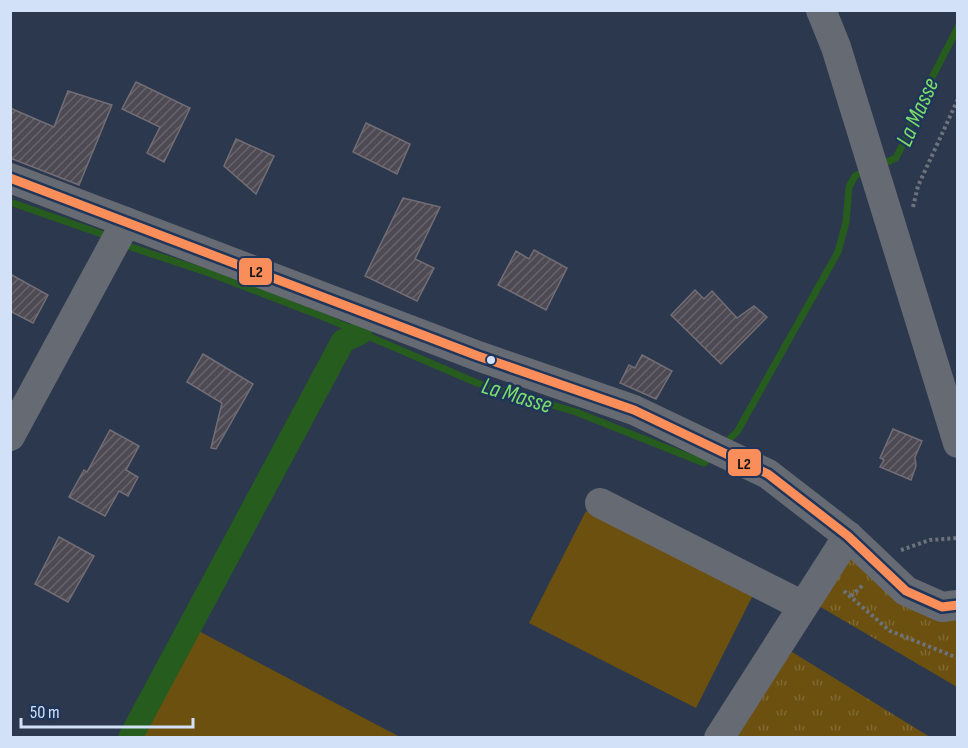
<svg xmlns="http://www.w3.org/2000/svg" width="968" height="748" font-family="'Sofia Sans Condensed',sans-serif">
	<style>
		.grass { fill: url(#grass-tufts) }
		.garden { fill: #6b5010 }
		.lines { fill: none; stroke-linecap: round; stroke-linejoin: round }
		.stream { stroke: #265c1d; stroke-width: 7 }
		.canal { stroke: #265c1d; stroke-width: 24 }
		.building { fill: url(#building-hatch); stroke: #736d76; stroke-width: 1.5 }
		.path { stroke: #6d737d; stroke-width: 4; stroke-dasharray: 3 3; stroke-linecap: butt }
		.minor { stroke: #656a73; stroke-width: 30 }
		.bus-1-casing { stroke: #1f355a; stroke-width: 14 }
		.bus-1 { stroke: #fa8e5a; stroke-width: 9 }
		.bus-dot { fill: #d2e1f8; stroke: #1f355a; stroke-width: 2 }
		.labels { text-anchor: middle; stroke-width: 5; stroke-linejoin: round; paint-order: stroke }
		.water-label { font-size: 24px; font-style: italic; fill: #7bdd68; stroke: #1f355a }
		.line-badge { stroke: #1f355a; stroke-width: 2 }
		.pale-badge-label { font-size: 16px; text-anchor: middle; font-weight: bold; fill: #111 }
	</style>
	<defs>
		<pattern id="grass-tufts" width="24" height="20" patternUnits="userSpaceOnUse" patternTransform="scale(1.5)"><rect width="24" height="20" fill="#6b5010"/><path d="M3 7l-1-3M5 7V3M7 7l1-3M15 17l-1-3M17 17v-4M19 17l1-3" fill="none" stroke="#7f6934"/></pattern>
		<pattern id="building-hatch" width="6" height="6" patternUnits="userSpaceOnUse" patternTransform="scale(1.5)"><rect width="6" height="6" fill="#4e4a53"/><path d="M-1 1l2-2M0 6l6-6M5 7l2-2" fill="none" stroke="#67646c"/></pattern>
	</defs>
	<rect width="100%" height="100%" fill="#2c384d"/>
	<g class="grass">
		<polygon points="848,536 957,616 957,687 807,599"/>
		<polygon points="779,644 930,737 719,738"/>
	</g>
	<g class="garden">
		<polygon points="586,511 753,595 696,708 529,623"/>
		<polygon points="191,627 400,737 133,737"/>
	</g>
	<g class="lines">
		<g class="stream">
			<polyline points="887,162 896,158 904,142 916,109 958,27"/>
			<polyline points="10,202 110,237"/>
			<polyline points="122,244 209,273 326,318 477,383 576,412 704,463 712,456"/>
			<polyline points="724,444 737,432 838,252 846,222 849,187 855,176 866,170"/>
		</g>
		<polyline class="canal" points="130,738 343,341 360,333"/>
	</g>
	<g class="building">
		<polygon points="136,82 190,108 164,162 147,153 160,127 122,109"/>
		<polygon points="68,91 112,105 79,185 10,158 10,108 54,127"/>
		<polygon points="366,123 410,144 397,174 353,152"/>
		<polygon points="236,139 274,156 256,194 224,166"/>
		<polygon points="403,198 440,207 415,259 434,268 417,301 365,276"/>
		<polygon points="534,250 567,268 546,310 498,285 516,251 529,259"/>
		<polygon points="10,274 48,295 33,323 10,311"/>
		<polygon points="695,290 704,299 712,291 737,318 754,306 767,317 721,364 671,315"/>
		<polygon points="203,354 253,384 216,449 211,448 222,403 187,382"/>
		<polygon points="642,355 672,371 656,399 620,383 629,365 635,368"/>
		<polygon points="893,429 922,441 915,457 916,466 911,480 880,467 884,460 880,458"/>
		<polygon points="110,430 139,446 126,470 138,477 128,496 119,491 105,516 69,497 84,470 87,472"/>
		<polygon points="59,537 94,556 68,602 35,584"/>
	</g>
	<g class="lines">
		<g class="path">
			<polyline points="913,207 918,186 958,99"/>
			<polyline points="901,550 930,540 958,538"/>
			<polyline points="844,591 890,631 958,658"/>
			<polyline points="851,596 864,584"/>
		</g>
		<g class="minor">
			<polyline points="821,10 836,47 958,443"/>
			<polyline points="10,178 478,356 634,410 768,474 848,536 906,591 942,607 958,605"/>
			<polyline points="10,436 126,222"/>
			<polyline points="600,503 803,606"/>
			<polyline points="719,738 848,536"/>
		</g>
		<defs>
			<polyline id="bus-1" points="10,178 478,356 634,410 768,474 848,536 906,591 942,607 958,605"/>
		</defs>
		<use href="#bus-1" class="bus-1-casing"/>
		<use href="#bus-1" class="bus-1"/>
	</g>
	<circle class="bus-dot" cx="491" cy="360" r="5"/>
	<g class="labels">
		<g class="water-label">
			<text transform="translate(917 112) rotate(-66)" y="8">La Masse</text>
			<text transform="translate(517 395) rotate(17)" y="8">La Masse</text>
		</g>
	</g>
	<g class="line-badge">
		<rect x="238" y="257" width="35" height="29" rx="6" fill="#fa8e5a"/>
		<rect x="727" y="448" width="35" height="29" rx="6" fill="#fa8e5a"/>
	</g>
	<g class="pale-badge-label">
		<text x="256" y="277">L2</text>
		<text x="744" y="469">L2</text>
	</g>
	<rect width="968" height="748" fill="none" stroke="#d2e1f8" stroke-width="24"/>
	<path d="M21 718v9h172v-9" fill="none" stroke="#d2e1f8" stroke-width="3"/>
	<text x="30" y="718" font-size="18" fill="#d2e1f8" stroke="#1f355a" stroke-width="4.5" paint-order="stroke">50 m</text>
</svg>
